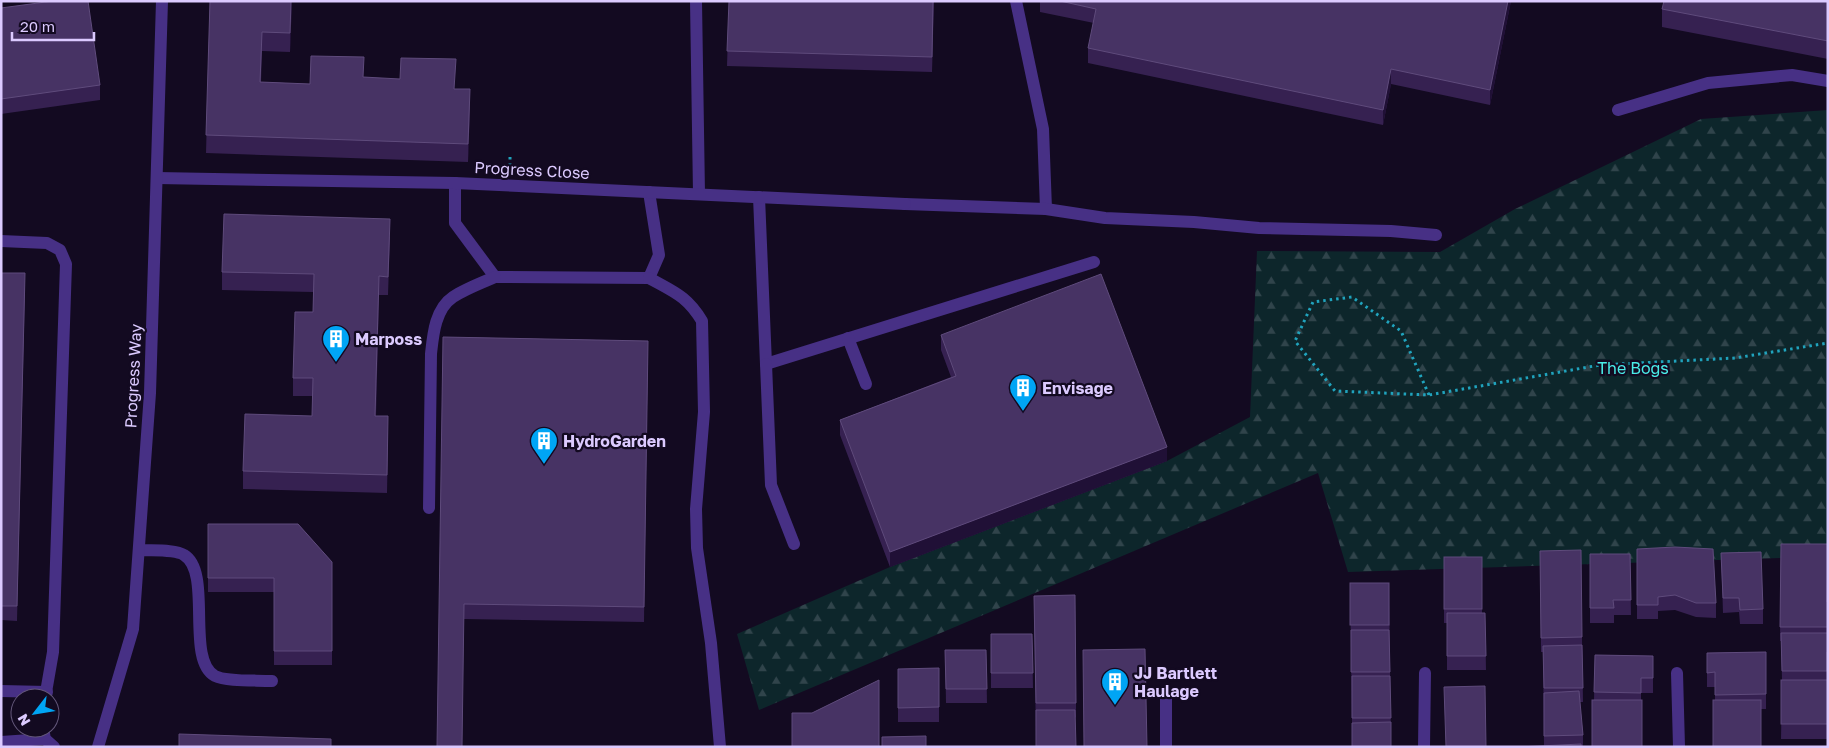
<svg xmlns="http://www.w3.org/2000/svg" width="1829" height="748" font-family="'Golos Text',sans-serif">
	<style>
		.forest { fill: url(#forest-firs) }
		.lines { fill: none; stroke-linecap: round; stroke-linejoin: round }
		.path { stroke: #20a3bd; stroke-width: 3; stroke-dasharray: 2.5 4; stroke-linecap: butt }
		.lane { stroke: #473085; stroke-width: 12 }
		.street { stroke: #473085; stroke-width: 12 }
		.wall { fill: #362151 }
		.shaded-wall { fill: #201036 }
		.building { fill: #473364; stroke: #5f4b7c }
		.labels { text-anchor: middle; stroke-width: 4.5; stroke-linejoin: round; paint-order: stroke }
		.street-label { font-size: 16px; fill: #dccaff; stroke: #130a21 }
		.poi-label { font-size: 16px; font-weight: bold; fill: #dccaff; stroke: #130a21; text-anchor: start }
		.park-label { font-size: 16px; fill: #4aece8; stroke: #130a21 }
	</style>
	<defs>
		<pattern id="forest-firs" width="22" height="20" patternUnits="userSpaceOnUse" patternTransform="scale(1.25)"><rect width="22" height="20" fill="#0d262b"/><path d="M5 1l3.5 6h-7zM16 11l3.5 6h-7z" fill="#30444b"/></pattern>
	</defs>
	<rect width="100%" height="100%" fill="#130a21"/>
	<polygon class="forest" points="1828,110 1828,559 1781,558 1348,572 1318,473 759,710 737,634 890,567 1167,461 1250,417 1257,251 1440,252 1515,209 1701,119"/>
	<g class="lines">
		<g class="path">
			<polyline points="510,166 510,155"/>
			<polyline points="1429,395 1401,331 1352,297 1313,302 1295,341 1335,391 1429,395 1600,365 1735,358 1828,343"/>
		</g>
		<g class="lane">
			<polyline points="696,1 699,194"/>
			<polyline points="1016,1 1043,129 1046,209"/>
			<polyline points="1618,110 1708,83 1792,75 1828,81"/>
			<polyline points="455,183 455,223 495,277 649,278 659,255 649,192"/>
			<polyline points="759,197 766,364 1094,262"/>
			<polyline points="905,204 1046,209 1105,218 1194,222 1259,228 1391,231 1436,235"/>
			<polyline points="1,241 47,243 60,250 66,264 53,652 45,698"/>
			<path d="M649 278C674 292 687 296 702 321L704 412 696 509 697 548 711 643 720 747"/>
			<polyline points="848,338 866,384"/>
			<polyline points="766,364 771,485 794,544"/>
			<path d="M429 508 431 354C433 335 435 309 453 297 465 289 481 283 495 277"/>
			<path d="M139 550C151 551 175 549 184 555 213 572 185 660 215 676 227 682 256 680 272 681"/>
			<polyline points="1677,673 1679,747"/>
			<polyline points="1,691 47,692"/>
			<polyline points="43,728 45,739 54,747"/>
			<polyline points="1,742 45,739"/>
			<polyline points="1166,747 1166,692"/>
			<polyline points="1424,747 1425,673"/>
		</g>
		<g class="street">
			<polyline points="157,178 455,183 905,204"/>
			<polyline points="98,747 133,629 150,393 162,1"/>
		</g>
	</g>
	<g class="wall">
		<polygon points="210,1 292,1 290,52 262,51 261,82 310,84 364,77 455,89 470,108 468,162 206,153"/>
		<polygon points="729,1 934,1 932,72 727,66"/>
		<polygon points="1040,1 1511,1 1490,105 1391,84 1383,125 1088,63 1088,48 1094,23 1040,12"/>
		<polygon points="1828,1 1828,59 1662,27 1662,9"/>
		<polygon points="1,8 100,85 100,100 1,114"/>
		<polygon points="390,237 388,295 379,295 376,416 388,434 387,493 243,489 243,471 312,416 313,396 293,396 293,378 313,312 313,292 222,290 222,272"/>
		<polygon points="1,273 25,288 17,621 1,620"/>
		<polygon points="941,335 1167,461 890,567 840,435 840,420 951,377 941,350"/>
		<polygon points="443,337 648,341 644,622 464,619"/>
		<polygon points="208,524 332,562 332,665 274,665 274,592 208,592"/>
		<polygon points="1781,544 1828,544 1828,580 1827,580 1827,602 1828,602 1828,667 1827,667 1827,680 1828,680 1828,739 1781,739 1782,680 1781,641 1780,641"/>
		<polygon points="1637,549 1716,603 1716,618 1696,617 1675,610 1658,611 1658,619 1637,619"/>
		<polygon points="1540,551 1582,637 1583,702 1580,702 1583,735 1583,747 1518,747 1544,746 1543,652 1541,652"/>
		<polygon points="1721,553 1763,609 1763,624 1740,624 1739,612 1723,613"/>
		<polygon points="1590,554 1630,554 1631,615 1614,615 1614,623 1590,623"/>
		<polygon points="1444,557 1482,557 1482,613 1485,613 1486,670 1447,670 1447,623 1444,623"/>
		<polygon points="1350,583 1389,583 1391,747 1352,723"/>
		<polygon points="1034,596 1076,703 1076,717 1036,747"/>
		<polygon points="991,634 1032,634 1033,688 991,688"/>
		<polygon points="945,650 986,650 987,703 946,703"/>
		<polygon points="1766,652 1766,709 1761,709 1715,700 1715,687 1707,687 1707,653"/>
		<polygon points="1595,655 1653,656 1653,693 1641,693 1641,700 1594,700"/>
		<polygon points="939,668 939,722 898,722 898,669"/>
	</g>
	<g class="shaded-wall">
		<polygon points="291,1 292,1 290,52 290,33"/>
		<polygon points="1508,1 1511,1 1490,105 1490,90"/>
		<polygon points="1391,69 1391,84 1383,125 1383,110"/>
		<polygon points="470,89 470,108 468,162 468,144"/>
		<polygon points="379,276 379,295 375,434 375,416"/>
		<polygon points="388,416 388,434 387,493 387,475"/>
		<polygon points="1167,447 1167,461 890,567 890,552"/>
	</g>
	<g class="building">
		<polygon points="53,1 88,1 100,85 1,99 1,8"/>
		<polygon points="210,1 291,1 290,33 262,32 260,82 310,84 311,56 364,57 363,77 400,79 401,58 456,59 454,89 470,89 468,144 206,135"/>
		<polygon points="729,1 933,1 932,57 727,51"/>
		<polygon points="1060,1 1508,1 1490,90 1391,69 1383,110 1088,48 1096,9"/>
		<polygon points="1664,1 1828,1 1828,41 1662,9"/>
		<polygon points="224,214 390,219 388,277 379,276 375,416 388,416 387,475 243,471 245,414 312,416 313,378 293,378 295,312 313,312 314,274 222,272"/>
		<polygon points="1,273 25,273 17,606 1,606"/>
		<polygon points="1101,274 1167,447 890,552 840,420 956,376 941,335"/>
		<polygon points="443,337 648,341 644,607 464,604 462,747 437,747"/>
		<polygon points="208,524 298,524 332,562 332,651 274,651 274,578 208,578"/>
		<polygon points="1781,544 1828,544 1827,602 1828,602 1828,627 1780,627"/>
		<polygon points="1675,547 1713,549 1716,603 1696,603 1675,595 1658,597 1658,605 1637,605 1637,549"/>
		<polygon points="1581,550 1582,637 1541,638 1540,551"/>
		<polygon points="1761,552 1763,609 1740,610 1739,598 1723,598 1721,553"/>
		<polygon points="1590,554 1630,554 1631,600 1613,600 1614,608 1590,608"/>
		<rect x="1444" y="557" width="38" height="52"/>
		<rect x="1350" y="583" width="39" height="42"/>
		<polygon points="1075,595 1076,703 1036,703 1034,596"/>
		<polygon points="1447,613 1485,613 1486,656 1447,656"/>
		<polygon points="1351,630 1389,630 1390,672 1351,672"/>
		<polygon points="1781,633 1828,633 1828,652 1827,652 1827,671 1782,671"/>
		<polygon points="991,634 1032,634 1033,673 991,673"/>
		<polygon points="1582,645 1583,688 1544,688 1543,646"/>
		<polygon points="1145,649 1147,747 1084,747 1083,650"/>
		<polygon points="945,650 986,650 987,689 946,689"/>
		<polygon points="1766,652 1766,694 1715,695 1715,672 1707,673 1707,653"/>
		<polygon points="1595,655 1653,656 1653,678 1641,678 1641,693 1594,692"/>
		<polygon points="939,668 939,707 898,708 898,669"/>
		<polygon points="1352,676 1390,676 1391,718 1352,718"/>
		<polygon points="879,680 879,747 792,747 792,713 812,713"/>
		<rect x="1781" y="680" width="47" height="44"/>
		<polygon points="1485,686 1486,747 1446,747 1444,687"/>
		<polygon points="1579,691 1583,735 1544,736 1544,693"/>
		<rect x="1592" y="700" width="50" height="47"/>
		<rect x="1713" y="700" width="48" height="47"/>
		<polygon points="1036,710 1075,710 1076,747 1036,747"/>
		<polygon points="1391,722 1391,747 1352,747 1352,723"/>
		<polygon points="179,734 331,739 331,747 179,747"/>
		<polygon points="926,736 926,747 882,747 882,737"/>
		<polygon points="1581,744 1581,747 1518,747"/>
	</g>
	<defs>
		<symbol id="building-pin" viewBox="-11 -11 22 30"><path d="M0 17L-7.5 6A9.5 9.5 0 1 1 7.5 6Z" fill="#00a5f5" stroke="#130a21"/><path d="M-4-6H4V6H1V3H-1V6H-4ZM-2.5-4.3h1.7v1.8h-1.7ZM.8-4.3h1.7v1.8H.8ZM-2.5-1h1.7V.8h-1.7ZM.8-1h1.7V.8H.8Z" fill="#fff"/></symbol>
	</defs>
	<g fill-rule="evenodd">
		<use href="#building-pin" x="320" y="323" width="32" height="43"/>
		<use href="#building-pin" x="1007" y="372" width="32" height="43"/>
		<use href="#building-pin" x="528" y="425" width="32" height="43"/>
		<use href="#building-pin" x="1099" y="666" width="32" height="43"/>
	</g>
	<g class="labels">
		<g class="street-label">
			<text transform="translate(532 170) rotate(3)" y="6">Progress Close</text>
			<text transform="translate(133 376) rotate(-87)" y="6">Progress Way</text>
		</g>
		<g class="poi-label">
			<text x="355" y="345">Marposs</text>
			<text x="1042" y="394">Envisage</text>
			<text x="563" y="447">HydroGarden</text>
			<text x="1134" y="679">JJ Bartlett<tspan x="1134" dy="18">Haulage</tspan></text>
		</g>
		<g class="park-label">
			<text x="1633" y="374">The Bogs</text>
		</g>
	</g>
	<rect width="1829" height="748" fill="none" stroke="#dccaff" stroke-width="5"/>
	<g transform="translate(35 713) rotate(239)"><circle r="24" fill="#130a21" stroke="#63577a"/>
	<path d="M0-4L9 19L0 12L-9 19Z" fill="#00a5f5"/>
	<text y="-8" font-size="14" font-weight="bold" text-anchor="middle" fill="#dccaff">N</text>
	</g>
	<path d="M12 32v8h82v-8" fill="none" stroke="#dccaff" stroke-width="2.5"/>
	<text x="20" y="32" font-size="15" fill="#dccaff" stroke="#130a21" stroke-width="4" paint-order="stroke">20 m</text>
</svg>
